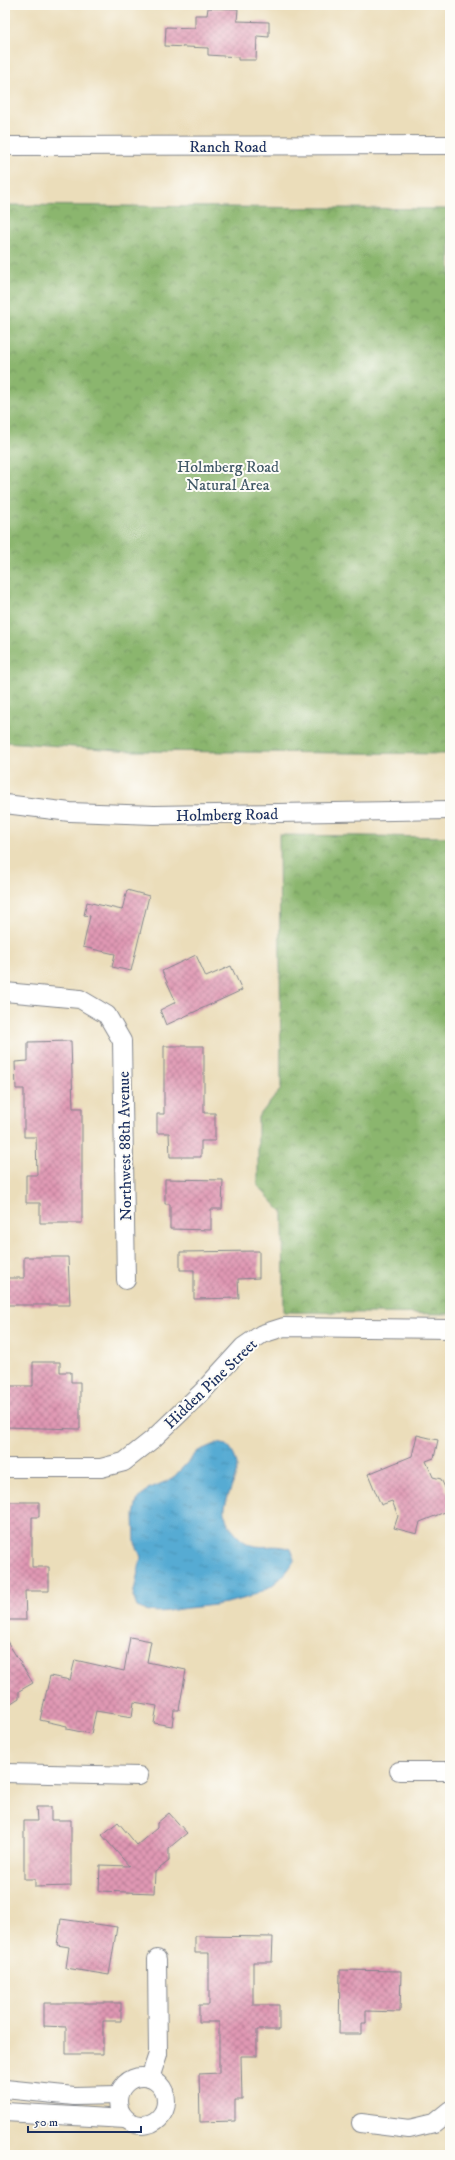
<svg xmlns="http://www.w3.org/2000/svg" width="455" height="2160" font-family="'IM FELL DW Pica',serif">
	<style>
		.forest { fill: url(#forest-crowns); stroke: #537266 }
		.water { fill: url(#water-ripples); stroke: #396d98 }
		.building { fill: url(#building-cross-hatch) }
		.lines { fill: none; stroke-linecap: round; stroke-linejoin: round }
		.minor-casing { stroke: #83868c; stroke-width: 20 }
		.minor { stroke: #fff; stroke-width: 18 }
		.labels { text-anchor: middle; stroke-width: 4; stroke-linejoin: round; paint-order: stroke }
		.street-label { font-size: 16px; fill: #1b2f5e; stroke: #fdfcf7 }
		.park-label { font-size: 16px; fill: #405866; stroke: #fdfcf7 }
	</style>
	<defs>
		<pattern id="forest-crowns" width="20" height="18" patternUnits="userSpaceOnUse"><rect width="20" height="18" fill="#8bb66e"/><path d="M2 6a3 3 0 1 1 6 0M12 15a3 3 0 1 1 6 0" fill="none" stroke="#71945e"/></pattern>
		<pattern id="water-ripples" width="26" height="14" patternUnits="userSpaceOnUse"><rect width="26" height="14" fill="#57abd3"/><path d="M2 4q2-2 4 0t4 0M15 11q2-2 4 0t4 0" fill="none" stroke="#478cae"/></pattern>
		<pattern id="building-cross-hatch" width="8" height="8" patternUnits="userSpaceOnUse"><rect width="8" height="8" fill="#e098b3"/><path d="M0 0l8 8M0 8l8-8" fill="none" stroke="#b57c95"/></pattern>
	</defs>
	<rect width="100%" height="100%" fill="#fdfcf7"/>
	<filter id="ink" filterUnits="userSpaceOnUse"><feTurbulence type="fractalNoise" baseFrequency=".025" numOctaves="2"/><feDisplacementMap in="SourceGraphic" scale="8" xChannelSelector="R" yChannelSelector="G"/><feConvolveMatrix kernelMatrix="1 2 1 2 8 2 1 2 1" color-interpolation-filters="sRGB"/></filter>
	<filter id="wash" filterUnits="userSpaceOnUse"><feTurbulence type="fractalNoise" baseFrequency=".012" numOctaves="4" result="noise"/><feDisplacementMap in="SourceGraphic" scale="16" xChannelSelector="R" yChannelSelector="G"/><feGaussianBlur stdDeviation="0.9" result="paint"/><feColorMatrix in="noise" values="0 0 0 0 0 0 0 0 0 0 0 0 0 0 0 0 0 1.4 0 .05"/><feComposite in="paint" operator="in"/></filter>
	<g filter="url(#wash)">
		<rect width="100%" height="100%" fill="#ebddba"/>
		<g class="forest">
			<polygon points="5,205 450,209 450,754 131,751 5,742"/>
			<polygon points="279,835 450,837 450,1314 284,1312 283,1213 258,1186 258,1117 281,1089"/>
		</g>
		<path class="water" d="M217 1443 227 1445C232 1451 237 1459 237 1467 235 1492 212 1508 235 1533 239 1538 245 1543 252 1545 263 1549 275 1543 291 1549L295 1559C274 1599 228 1604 188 1608 169 1610 156 1616 137 1607L133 1596 141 1557 135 1543 134 1515 137 1501 148 1489 172 1479 198 1451Z"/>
		<g id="blocks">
			<g class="building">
				<polygon points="208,8 238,9 237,21 269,22 269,37 257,36 256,60 238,60 238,57 208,55 208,48 165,46 166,27 195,28 195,15 207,15"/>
				<polygon points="127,890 149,896 131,971 112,967 115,954 83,947 90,916 84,915 87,902 122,910"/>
				<polygon points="196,955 206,977 231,966 242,990 166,1025 160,1010 176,1002 162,971"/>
				<polygon points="71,1041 73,1108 82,1108 82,1223 40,1223 40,1203 26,1203 26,1175 37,1175 36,1137 24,1137 24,1089 16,1089 15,1062 28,1061 28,1042"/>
				<polygon points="164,1046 204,1046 204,1113 215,1113 215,1141 201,1141 201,1157 170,1157 169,1133 157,1133 157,1114 164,1114"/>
				<polygon points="165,1179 223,1180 222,1209 211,1209 211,1230 170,1229 170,1204 165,1204"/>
				<polygon points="259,1251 259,1278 238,1279 239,1298 194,1299 194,1270 180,1270 180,1252"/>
				<polygon points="24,1257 68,1257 70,1305 5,1305 5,1278 24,1278"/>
				<polygon points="33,1362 60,1362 60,1372 71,1372 71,1382 80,1382 80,1429 5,1427 5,1386 33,1386"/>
				<polygon points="417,1435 438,1440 434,1458 426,1461 433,1477 441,1479 447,1492 450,1493 450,1510 420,1522 417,1534 394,1528 398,1516 392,1501 381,1505 368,1474 412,1456"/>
				<polygon points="5,1502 39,1502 39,1517 32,1517 32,1567 49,1567 49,1591 25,1591 26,1620 5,1620"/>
				<polygon points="130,1637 151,1641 147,1662 186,1670 179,1710 174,1710 172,1726 154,1723 157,1706 134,1702 132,1717 96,1711 91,1734 67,1729 67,1726 40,1720 50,1676 70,1680 75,1660 124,1671"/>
				<polygon points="5,1638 33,1683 19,1691 19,1698 5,1707"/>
				<polygon points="36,1807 51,1807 51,1820 71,1820 71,1886 35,1887 35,1879 24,1879 24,1821 37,1821"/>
				<polygon points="169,1813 187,1833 169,1848 169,1861 155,1872 154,1893 99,1891 100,1865 129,1866 102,1835 118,1822 137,1845 157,1828 157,1823"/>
				<polygon points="61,1919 117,1927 109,1975 66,1968 69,1947 57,1945"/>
				<polygon points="195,1936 273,1937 272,1962 253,1962 253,2005 279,2005 279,2030 257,2030 257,2056 241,2056 242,2100 235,2100 235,2121 200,2122 199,2074 219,2073 219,2022 199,2022 199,2005 209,2005 209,1953 195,1953"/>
				<polygon points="340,1970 401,1971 400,2012 366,2011 366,2023 362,2023 362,2034 339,2034"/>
				<polygon points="44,2003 121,2003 121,2021 103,2021 103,2054 66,2054 66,2027 44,2026"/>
			</g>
		</g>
	</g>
	<g filter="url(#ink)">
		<use href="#blocks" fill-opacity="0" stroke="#83868c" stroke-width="1"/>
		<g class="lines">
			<defs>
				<g id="minor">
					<polyline points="5,146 450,145"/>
					<polyline points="5,804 70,812 154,815 450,810"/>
					<polyline points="5,992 80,999 107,1015 122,1041 126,1280"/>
					<polyline points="5,1468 101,1468 124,1462 153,1439 202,1392 243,1347 262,1334 284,1327 450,1329"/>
					<polyline points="399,1771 450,1771"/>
					<polyline points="5,1773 139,1776"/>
					<circle cx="142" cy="2101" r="24"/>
					<polyline points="150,2078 158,2054 157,1959"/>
					<polyline points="5,2089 74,2096 118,2095"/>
					<polyline points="5,2112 125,2119"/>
					<polyline points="361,2123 409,2129 434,2123 450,2110"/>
				</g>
			</defs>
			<use href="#minor" class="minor-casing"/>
			<use href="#minor" class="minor"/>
		</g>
	</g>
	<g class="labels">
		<g class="street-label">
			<text x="228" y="152">Ranch Road</text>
			<text transform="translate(227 814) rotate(-1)" y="6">Holmberg Road</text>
			<text transform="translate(124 1146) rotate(-91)" y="6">Northwest 88th Avenue</text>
			<text transform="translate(210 1383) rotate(-44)" y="6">Hidden Pine Street</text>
		</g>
		<g class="park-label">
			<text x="228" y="472">Holmberg Road<tspan x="228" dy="18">Natural Area</tspan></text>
		</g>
	</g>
	<rect width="455" height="2160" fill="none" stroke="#fdfcf7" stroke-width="20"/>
	<path d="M28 2126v6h113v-6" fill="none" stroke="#1b2f5e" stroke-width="2"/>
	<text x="34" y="2126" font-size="12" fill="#1b2f5e" stroke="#fdfcf7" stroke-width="3" paint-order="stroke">50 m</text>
</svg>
